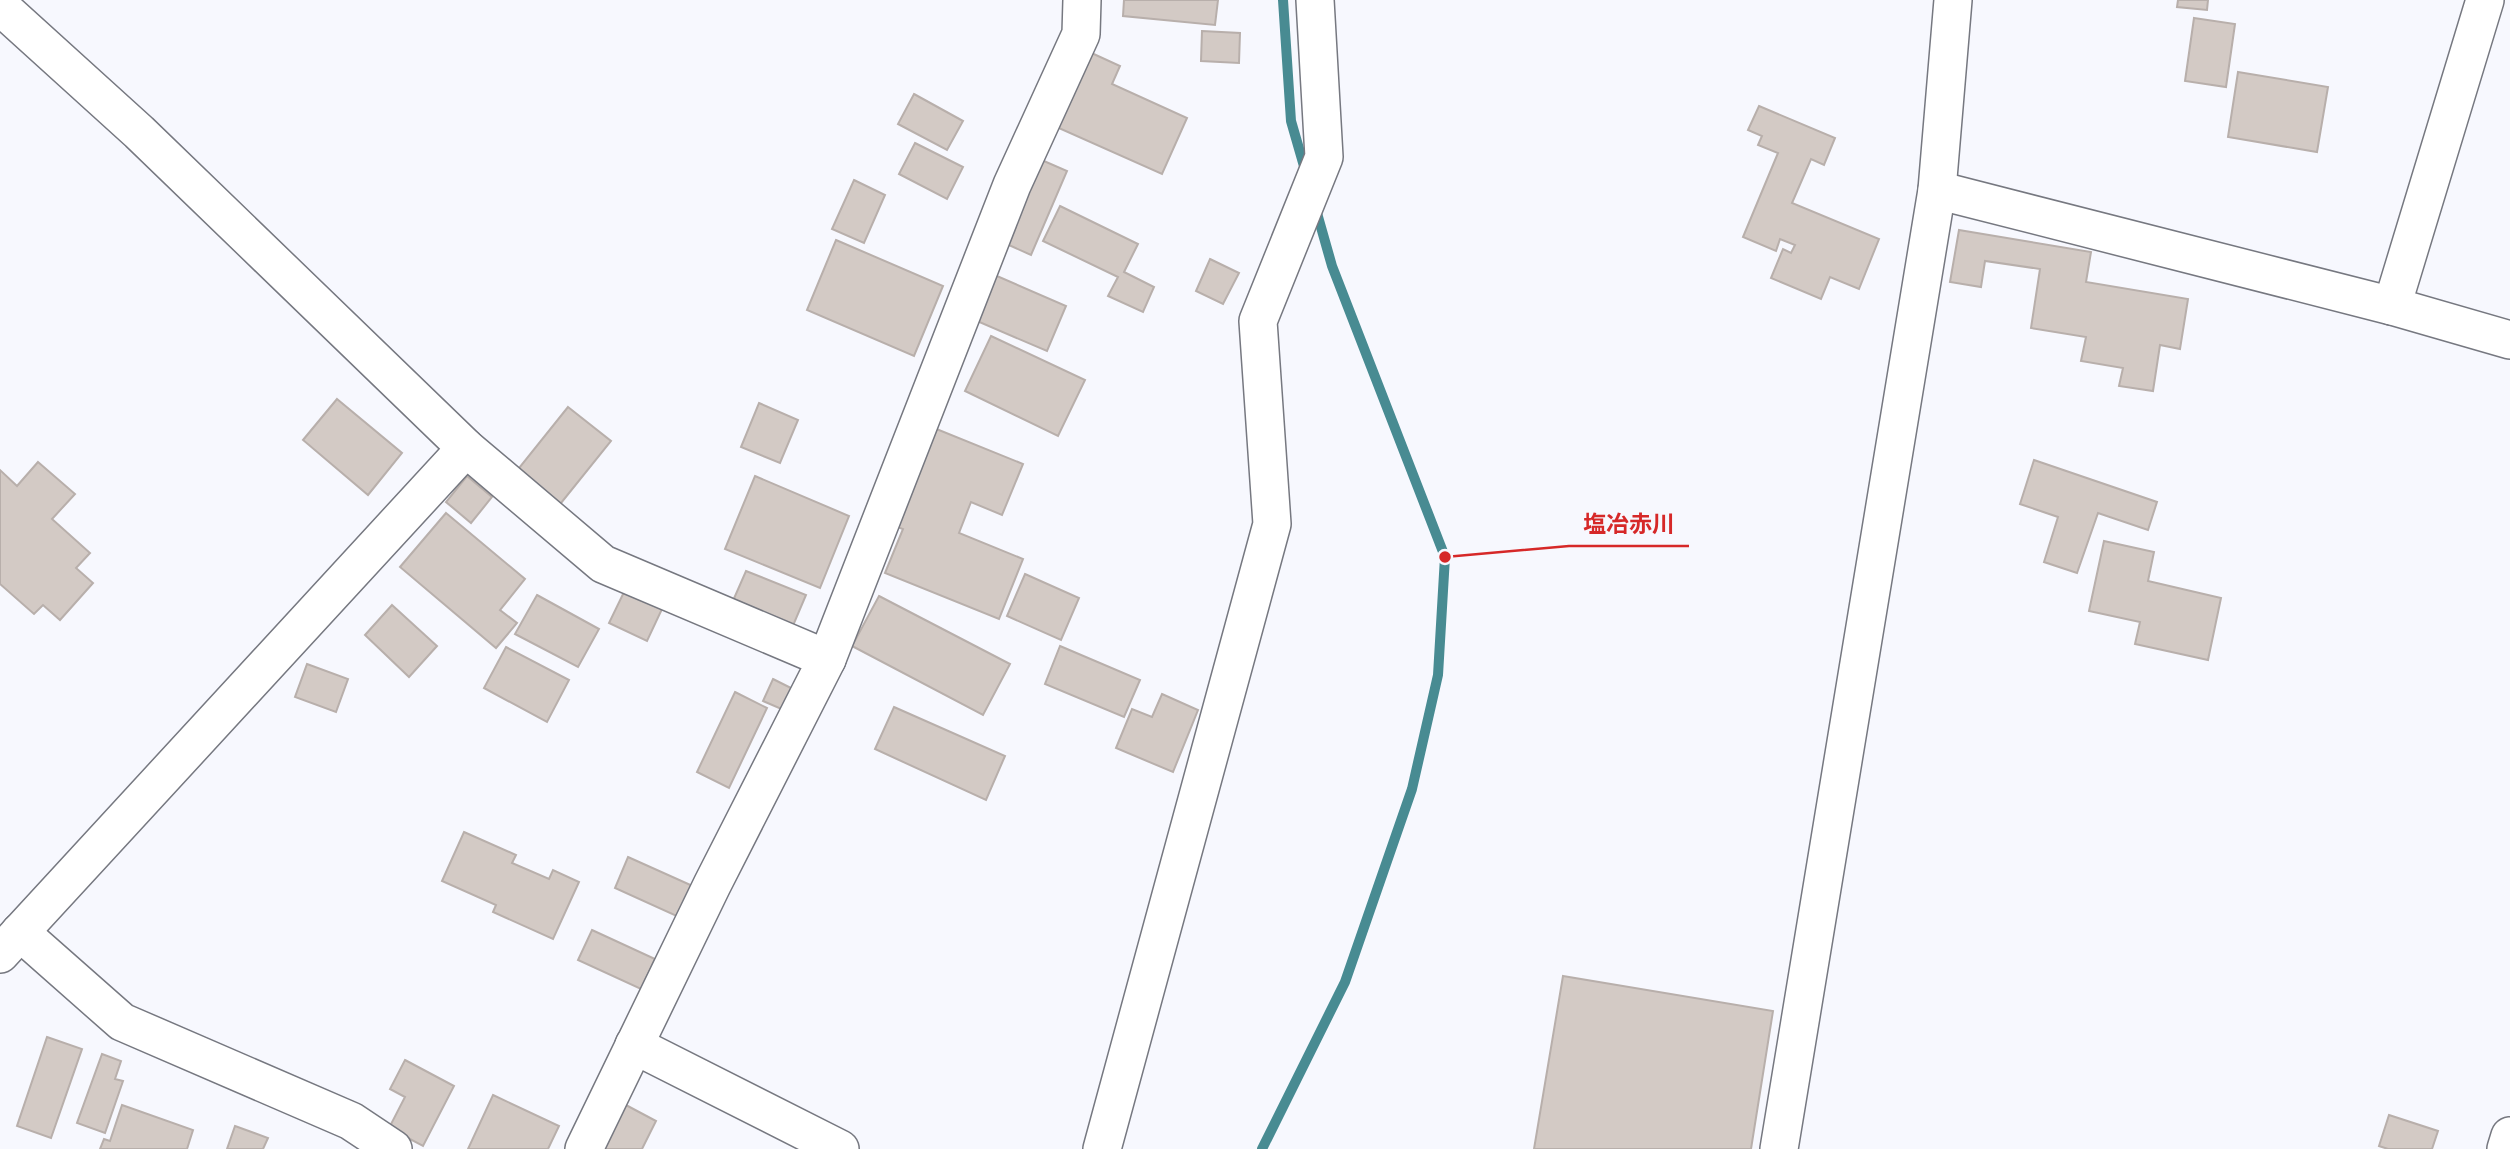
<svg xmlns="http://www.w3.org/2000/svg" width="2510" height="1149" font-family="Commissioner,'Noto Sans JP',sans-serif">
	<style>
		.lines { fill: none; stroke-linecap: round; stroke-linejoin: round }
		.stream { stroke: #488b92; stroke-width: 10 }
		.building { fill: #d3cac5; stroke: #b8afab; stroke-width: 2 }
		.street-casing { stroke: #767880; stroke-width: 40 }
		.street { stroke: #fff; stroke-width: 37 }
		.leader { fill: none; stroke: #d62828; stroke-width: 2.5 }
		.callout-dot { fill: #d62828; stroke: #f7f8fe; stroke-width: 2.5 }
		.callout-label { font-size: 23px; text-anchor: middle; font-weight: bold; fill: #d62828; stroke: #f7f8fe; stroke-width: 5; stroke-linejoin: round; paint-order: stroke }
	</style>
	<rect width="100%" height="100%" fill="#f7f8fe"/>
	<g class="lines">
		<g class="stream">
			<polyline points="1283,0 1291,121 1306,173"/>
			<polyline points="1262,1149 1345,982 1412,789 1438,675 1445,557 1332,266 1315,206"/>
		</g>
	</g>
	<g class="building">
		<polygon points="1124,0 1218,0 1215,25 1123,16"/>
		<polygon points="2178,0 2208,0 2207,10 2177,7"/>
		<polygon points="2194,18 2235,24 2226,87 2185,81"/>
		<polygon points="1202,31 1240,33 1239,63 1201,61"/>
		<polygon points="1085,50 1120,66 1112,84 1187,118 1162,174 1052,125"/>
		<polygon points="2238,72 2328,87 2317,152 2228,137"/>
		<polygon points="914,94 963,121 947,150 898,124"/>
		<polygon points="1759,106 1835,138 1824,165 1811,159 1792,203 1879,239 1859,289 1830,277 1821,299 1771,278 1783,249 1791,253 1795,245 1780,239 1776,251 1743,237 1778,153 1758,145 1762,136 1748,130"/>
		<polygon points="915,143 963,167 947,199 899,174"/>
		<polygon points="1037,158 1067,171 1031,255 1002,242"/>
		<polygon points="854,180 885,195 864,243 832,229"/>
		<polygon points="1060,206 1138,244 1124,272 1154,287 1143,312 1108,296 1118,277 1043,241"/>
		<polygon points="1959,230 2091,252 2086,282 2188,299 2180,349 2160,345 2153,391 2119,386 2123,368 2081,361 2086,337 2031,328 2040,269 1985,261 1981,287 1950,282"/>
		<polygon points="836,240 943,286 914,356 807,310"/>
		<polygon points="1210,259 1239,273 1223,304 1196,291"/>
		<polygon points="990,273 1066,306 1047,351 970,318"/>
		<polygon points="991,336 1085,380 1058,436 965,391"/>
		<polygon points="337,399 402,453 368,495 303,440"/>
		<polygon points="759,403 798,420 780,463 741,447"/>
		<polygon points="568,407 611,441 557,508 515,473"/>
		<polygon points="929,426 1023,464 1002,515 971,502 959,533 1023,559 999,619 885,573 903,529 889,524"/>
		<polygon points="2034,460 2157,502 2148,530 2098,513 2077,573 2044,562 2058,517 2020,504"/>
		<polygon points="38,462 75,494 52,519 90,553 76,568 93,583 60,620 43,605 34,614 0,584 0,470 17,486"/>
		<polygon points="467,476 492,497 471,523 446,502"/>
		<polygon points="755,476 849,516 820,588 725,549"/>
		<polygon points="446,513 525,579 500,610 517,623 496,648 400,567"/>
		<polygon points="2104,541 2154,552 2148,581 2221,598 2208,660 2135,644 2140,622 2089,611"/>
		<polygon points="746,571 806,595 792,628 732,603"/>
		<polygon points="1025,574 1079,598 1061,640 1007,616"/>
		<polygon points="624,592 662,609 647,641 609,623"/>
		<polygon points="537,595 599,629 578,667 515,634"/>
		<polygon points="879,596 1010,664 983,715 852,646"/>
		<polygon points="392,605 437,646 409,677 365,635"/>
		<polygon points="1060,646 1140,680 1124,717 1045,684"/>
		<polygon points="506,647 569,680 547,722 484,688"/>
		<polygon points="307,664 348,679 336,712 295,697"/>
		<polygon points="773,679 795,690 786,711 763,701"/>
		<polygon points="735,692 767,708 729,788 697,772"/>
		<polygon points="1162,694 1198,710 1173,772 1116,748 1132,709 1152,717"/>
		<polygon points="894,707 1005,756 986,800 875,749"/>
		<polygon points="464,832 516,855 512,863 549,879 553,870 579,882 553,939 493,912 496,905 442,881"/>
		<polygon points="628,857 695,887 681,918 615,888"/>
		<polygon points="592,930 655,959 641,989 578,960"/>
		<polygon points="1563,976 1773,1011 1751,1149 1534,1149"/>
		<polygon points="47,1037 82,1049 51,1138 17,1126"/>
		<polygon points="102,1054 121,1061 115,1079 123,1081 105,1133 77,1123"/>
		<polygon points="405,1060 454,1086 423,1146 389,1128 405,1097 390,1089"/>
		<polygon points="493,1095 559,1126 548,1149 468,1149"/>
		<polygon points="624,1104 656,1121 642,1149 600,1149"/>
		<polygon points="122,1105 193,1130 187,1149 100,1149 104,1139 110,1141"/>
		<polygon points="2389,1115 2438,1131 2432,1149 2388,1149 2379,1146"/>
		<polygon points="235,1126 268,1138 263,1149 227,1149"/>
	</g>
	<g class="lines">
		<defs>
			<g id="street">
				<polyline points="0,6 139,132 466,448 603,564 827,659 712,885 584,1149"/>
				<polyline points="1937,190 2392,306 2510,340"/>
				<polyline points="2392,306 2485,0"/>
				<polyline points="827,659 1012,185 1081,34 1082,0"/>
				<polyline points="20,932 122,1022 351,1121 393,1149"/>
				<polyline points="0,954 466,448"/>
				<polyline points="634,1045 840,1149"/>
				<polyline points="1102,1149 1272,524 1258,321 1324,157 1315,0"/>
				<polyline points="1779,1149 1937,190 1953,0"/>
				<polyline points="2506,1149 2510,1136"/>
			</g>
		</defs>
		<use href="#street" class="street-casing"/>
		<use href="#street" class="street"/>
	</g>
	<path class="leader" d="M1445 557L1569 546H1689"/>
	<circle class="callout-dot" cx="1445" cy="557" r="7"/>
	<g class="callout-label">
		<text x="1629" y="532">塩冶赤川</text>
	</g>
</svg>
